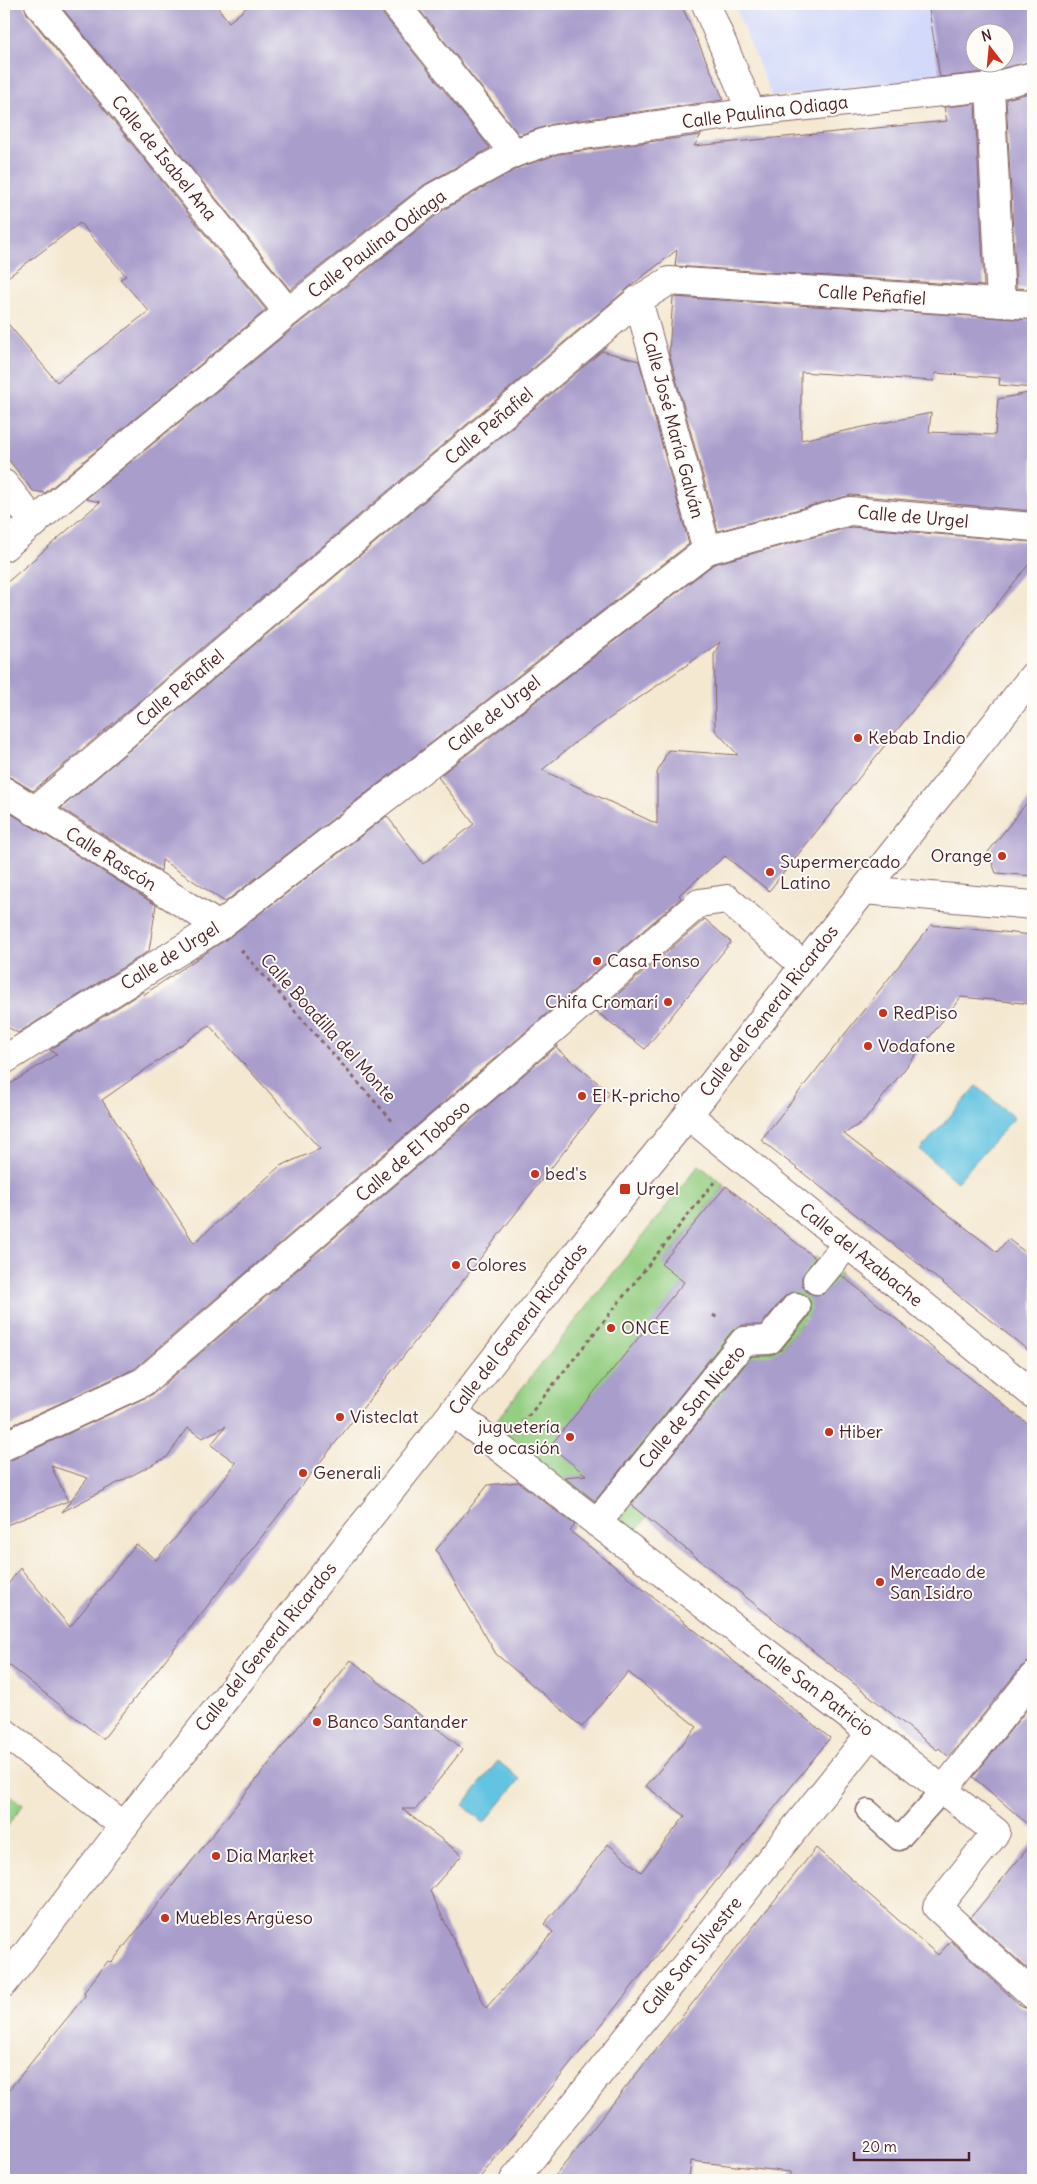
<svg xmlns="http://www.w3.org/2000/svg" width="1037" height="2184" font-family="Delius,sans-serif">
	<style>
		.built { fill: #d2d9f9 }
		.green { fill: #94ce82; stroke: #6f7656 }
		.water { fill: #63c4e1; stroke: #567286 }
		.building { fill: #a99dcc; fill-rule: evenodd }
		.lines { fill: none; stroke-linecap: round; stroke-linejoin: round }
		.service-casing { stroke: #866565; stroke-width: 25 }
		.pedestrian-casing { stroke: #866565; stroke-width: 30 }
		.minor-casing { stroke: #866565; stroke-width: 30 }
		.tertiary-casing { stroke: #866565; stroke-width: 30 }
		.primary-casing { stroke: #866565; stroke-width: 30 }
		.path { stroke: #866565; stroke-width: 3; stroke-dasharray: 4 4; stroke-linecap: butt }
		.service { stroke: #fff; stroke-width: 22 }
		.pedestrian { stroke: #fff; stroke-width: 28 }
		.minor { stroke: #fff; stroke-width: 28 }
		.tertiary { stroke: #fff; stroke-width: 28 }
		.primary { stroke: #fff; stroke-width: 28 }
		.poi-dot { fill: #c8321e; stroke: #fdfcf7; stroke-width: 2 }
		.labels { text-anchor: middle; stroke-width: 4; stroke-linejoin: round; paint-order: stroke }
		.street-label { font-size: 18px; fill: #4a1f2b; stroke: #fdfcf7 }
		.poi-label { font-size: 18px; fill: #4a1f2b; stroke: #fdfcf7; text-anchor: start }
	</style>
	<rect width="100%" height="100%" fill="#fdfcf7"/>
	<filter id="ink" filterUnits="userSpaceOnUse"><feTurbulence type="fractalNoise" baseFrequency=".02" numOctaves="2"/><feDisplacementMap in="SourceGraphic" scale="10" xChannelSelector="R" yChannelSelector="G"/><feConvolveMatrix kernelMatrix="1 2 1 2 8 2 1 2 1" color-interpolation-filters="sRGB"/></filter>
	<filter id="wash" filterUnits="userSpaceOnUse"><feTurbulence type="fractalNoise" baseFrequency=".0096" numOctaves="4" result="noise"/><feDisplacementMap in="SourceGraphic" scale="20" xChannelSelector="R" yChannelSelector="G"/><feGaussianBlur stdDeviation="1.12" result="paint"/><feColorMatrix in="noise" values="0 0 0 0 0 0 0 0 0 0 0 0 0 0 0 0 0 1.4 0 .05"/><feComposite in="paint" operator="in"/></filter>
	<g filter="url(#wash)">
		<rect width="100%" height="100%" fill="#f4e8d1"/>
		<polygon class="built" points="734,4 928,4 940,77 772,97"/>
		<g class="green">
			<polygon points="699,1165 725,1186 671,1252 758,1326 815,1257 841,1274 625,1545 484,1436"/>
			<polygon points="4,1790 23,1805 4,1831"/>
		</g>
		<g class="water">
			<polygon points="977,1086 1014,1118 957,1182 920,1150"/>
			<polygon points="498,1761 520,1779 484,1823 463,1805"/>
		</g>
		<g id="blocks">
			<g class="building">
				<polygon points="4,4 24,4 27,14 266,310 45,493 33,491 4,454 4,319 57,382 149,311 120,279 126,276 80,223 4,280"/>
				<polygon points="59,4 215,4 229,22 251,4 380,4 383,14 490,148 424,185 290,290"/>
				<polygon points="415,4 681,4 723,98 722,100 553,124 519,135"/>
				<path d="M928 4H1033V61L987 72 940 77ZM974 32H1004V62H974Z"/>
				<polygon points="1033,92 1033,289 1016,288 1006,99"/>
				<polygon points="975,104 984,286 675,266 677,250 628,288 33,791 12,778 4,776 4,585 100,502 86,499 298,324 443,210 520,167 559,154 701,135 694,146 947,121 944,107"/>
				<polygon points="673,297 1033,320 1033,388 999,385 1000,378 935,373 934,381 801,372 801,440 931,413 929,432 995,435 998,399 1033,392 1033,511 851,495 718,531 669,353"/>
				<polygon points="602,351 639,361 689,544 225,902 162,860 161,871 61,808"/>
				<path d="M851 527 1033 542V559L769 891 725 856 679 895 681 898 134 1369 4 1429V1088L57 1054 50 1050 144 991 143 995 228 938 387 816 423 864 474 824 438 777 714 564ZM720 642 714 655 715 730 738 755 668 750 657 773V824L542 770 575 743H574ZM209 1025 320 1149 280 1166 194 1243 102 1100Z"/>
				<polygon points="1033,795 1033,876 996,873 988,852"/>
				<polygon points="4,809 156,905 149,951 18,1033 4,1025"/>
				<polygon points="705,919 731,942 645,1049 597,1012"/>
				<polygon points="931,925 1033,935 1033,1004 961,997 864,1121 844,1134 997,1252 1008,1239 1033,1258 1033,1354 761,1140"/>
				<polygon points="558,1045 556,1048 610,1093 103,1739 4,1661 4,1590 20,1568 70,1627 136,1544 156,1560 204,1505 236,1463 211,1445 226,1426 202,1438 188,1428 167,1457 62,1512 88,1478 51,1466 68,1501 4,1526 4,1461 11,1460 153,1394"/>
				<polygon points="726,1186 815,1258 802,1277 802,1285 807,1292 815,1295 823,1294 841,1275 1033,1428 1033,1662 1027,1663 1021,1667 949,1757 939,1748 937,1750 631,1505 752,1356 770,1356 781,1350 808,1317 811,1310 810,1301 805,1295 798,1292 790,1293 784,1297 761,1325 743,1325 732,1331 595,1501 564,1477 586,1475 550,1446 684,1282 661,1264"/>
				<polygon points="518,1482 575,1525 570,1531 580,1539 830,1738 478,2180 4,2180 4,2096 85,1996 84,1992 108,1961 112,1962 351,1660 463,1749 416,1809 402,1809 462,1855 430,1891 486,2008 553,1932 544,1924 575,1888 608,1844 641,1872 685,1816 646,1786 697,1727 628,1672 582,1727 496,1654 436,1550 488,1485"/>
				<polygon points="1033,1702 1033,1829 973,1777"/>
				<polygon points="1033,1842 1033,1974 971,1917"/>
				<polygon points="816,1848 938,1955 951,1941 1022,2007 1033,2010 1033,2180 790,2180 790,2172 691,2161 689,2180 552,2180"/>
			</g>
		</g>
	</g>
	<g filter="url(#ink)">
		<use href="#blocks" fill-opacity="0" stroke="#866565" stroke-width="1"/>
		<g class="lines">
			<defs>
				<polyline id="service" points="868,1811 899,1839 944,1789"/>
				<g id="pedestrian">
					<polyline points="817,1280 847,1244"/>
					<polyline points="597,1523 744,1341 769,1340 796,1307"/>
				</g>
				<g id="minor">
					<polyline points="39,4 288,312"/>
					<polyline points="395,4 514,153"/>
					<polyline points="706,4 751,112"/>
					<polyline points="990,87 1001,303"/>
					<polyline points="638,300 707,550"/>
					<polyline points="4,484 35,523"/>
					<polyline points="4,547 288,312 434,197 514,153 555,139 751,112 990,87 1033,76"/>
					<polyline points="4,791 219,926"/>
					<polyline points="34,811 638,300 669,281 1033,305"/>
					<polyline points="864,890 1033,905"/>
					<polyline points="4,1060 219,926 707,550 850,511 1033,527"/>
					<polyline points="688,1115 1033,1394"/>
					<polyline points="4,1446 143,1382 699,903 727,899 804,966"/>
					<polyline points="4,1732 124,1826"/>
					<polyline points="944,1789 1033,1677"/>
					<polyline points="514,2180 871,1733 996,1832 937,1907 1033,1995"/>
				</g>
				<polyline id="tertiary" points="453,1412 871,1733"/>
				<polyline id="primary" points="4,1983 124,1826 453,1412 598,1226 688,1115 804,966 1033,676"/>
			</defs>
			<use href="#service" class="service-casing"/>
			<use href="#pedestrian" class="pedestrian-casing"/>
			<use href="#minor" class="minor-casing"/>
			<use href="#tertiary" class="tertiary-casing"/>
			<use href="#primary" class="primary-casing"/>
			<g class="path">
				<polyline points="241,950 393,1122"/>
				<polyline points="713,1315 719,1319"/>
				<polyline points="523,1423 715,1181"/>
			</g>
			<use href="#service" class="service"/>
			<use href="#pedestrian" class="pedestrian"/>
			<use href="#minor" class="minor"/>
			<use href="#tertiary" class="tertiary"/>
			<use href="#primary" class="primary"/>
		</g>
	</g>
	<g class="poi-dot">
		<circle cx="858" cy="738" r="5"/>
		<circle cx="1002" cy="856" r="5"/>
		<circle cx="770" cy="872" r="5"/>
		<circle cx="597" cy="961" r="5"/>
		<circle cx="668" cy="1002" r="5"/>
		<circle cx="883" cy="1013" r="5"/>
		<circle cx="868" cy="1046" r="5"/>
		<circle cx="582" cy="1096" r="5"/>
		<circle cx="535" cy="1174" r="5"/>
		<rect x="619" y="1183" width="12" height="12" rx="2.5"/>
		<circle cx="456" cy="1265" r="5"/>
		<circle cx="611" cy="1328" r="5"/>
		<circle cx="340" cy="1417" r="5"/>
		<circle cx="829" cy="1432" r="5"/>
		<circle cx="570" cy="1437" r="5"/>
		<circle cx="303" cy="1473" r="5"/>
		<circle cx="880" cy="1582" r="5"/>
		<circle cx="317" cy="1722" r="5"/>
		<circle cx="216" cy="1856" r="5"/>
		<circle cx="165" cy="1918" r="5"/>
	</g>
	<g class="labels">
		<g class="street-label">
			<text transform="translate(765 112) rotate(-7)" y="6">Calle Paulina Odiaga</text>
			<text transform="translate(164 158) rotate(51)" y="6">Calle de Isabel Ana</text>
			<text transform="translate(377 244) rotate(-37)" y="6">Calle Paulina Odiaga</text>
			<text transform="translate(872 295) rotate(4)" y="6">Calle Peñafiel</text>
			<text transform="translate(673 425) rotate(75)" y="6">Calle José María Galván</text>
			<text transform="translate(489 426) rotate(-40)" y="6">Calle Peñafiel</text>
			<text transform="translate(913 517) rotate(5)" y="6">Calle de Urgel</text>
			<text transform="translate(180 688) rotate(-40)" y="6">Calle Peñafiel</text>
			<text transform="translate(494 714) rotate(-38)" y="6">Calle de Urgel</text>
			<text transform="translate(111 859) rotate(32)" y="6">Calle Rascón</text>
			<text transform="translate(170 956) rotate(-32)" y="6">Calle de Urgel</text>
			<text transform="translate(769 1011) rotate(-52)" y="6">Calle del General Ricardos</text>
			<text transform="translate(328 1028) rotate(48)" y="6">Calle Boadilla del Monte</text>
			<text transform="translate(413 1151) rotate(-41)" y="6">Calle de El Toboso</text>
			<text transform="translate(861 1255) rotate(39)" y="6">Calle del Azabache</text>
			<text transform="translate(518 1329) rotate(-52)" y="6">Calle del General Ricardos</text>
			<text transform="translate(692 1407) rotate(-50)" y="6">Calle de San Niceto</text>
			<text transform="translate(266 1647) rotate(-51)" y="6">Calle del General Ricardos</text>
			<text transform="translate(815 1690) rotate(37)" y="6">Calle San Patricio</text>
			<text transform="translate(692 1956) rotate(-51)" y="6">Calle San Silvestre</text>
		</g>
		<g class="poi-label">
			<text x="868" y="744">Kebab Indio</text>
			<text x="992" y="862" text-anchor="end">Orange</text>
			<text x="780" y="868">Supermercado<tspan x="780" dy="21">Latino</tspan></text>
			<text x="607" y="967">Casa Fonso</text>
			<text x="658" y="1008" text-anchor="end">Chifa Cromarí</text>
			<text x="893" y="1019">RedPiso</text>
			<text x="878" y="1052">Vodafone</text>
			<text x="592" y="1102">El K-pricho</text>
			<text x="545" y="1180">bed's</text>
			<text x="636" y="1195">Urgel</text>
			<text x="466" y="1271">Colores</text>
			<text x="621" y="1334">ONCE</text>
			<text x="350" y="1423">Visteclat</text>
			<text x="560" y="1433" text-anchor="end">juguetería<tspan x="560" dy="21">de ocasión</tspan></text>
			<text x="839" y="1438">Hiber</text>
			<text x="313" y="1479">Generali</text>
			<text x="890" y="1578">Mercado de<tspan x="890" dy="21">San Isidro</tspan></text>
			<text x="327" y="1728">Banco Santander</text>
			<text x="226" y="1862">Dia Market</text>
			<text x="175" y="1924">Muebles Argüeso</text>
		</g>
	</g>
	<rect width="1037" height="2184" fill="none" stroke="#fdfcf7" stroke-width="20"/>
	<g transform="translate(990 48) rotate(344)"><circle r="24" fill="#fdfcf7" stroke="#b5a4a5"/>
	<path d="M0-4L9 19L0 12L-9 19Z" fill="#c8321e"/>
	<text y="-8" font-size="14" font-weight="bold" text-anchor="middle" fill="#4a1f2b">N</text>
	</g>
	<path d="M854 2152v8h115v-8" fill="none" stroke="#4a1f2b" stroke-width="2.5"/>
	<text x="862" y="2152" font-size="15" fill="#4a1f2b" stroke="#fdfcf7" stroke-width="4" paint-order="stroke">20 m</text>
</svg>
